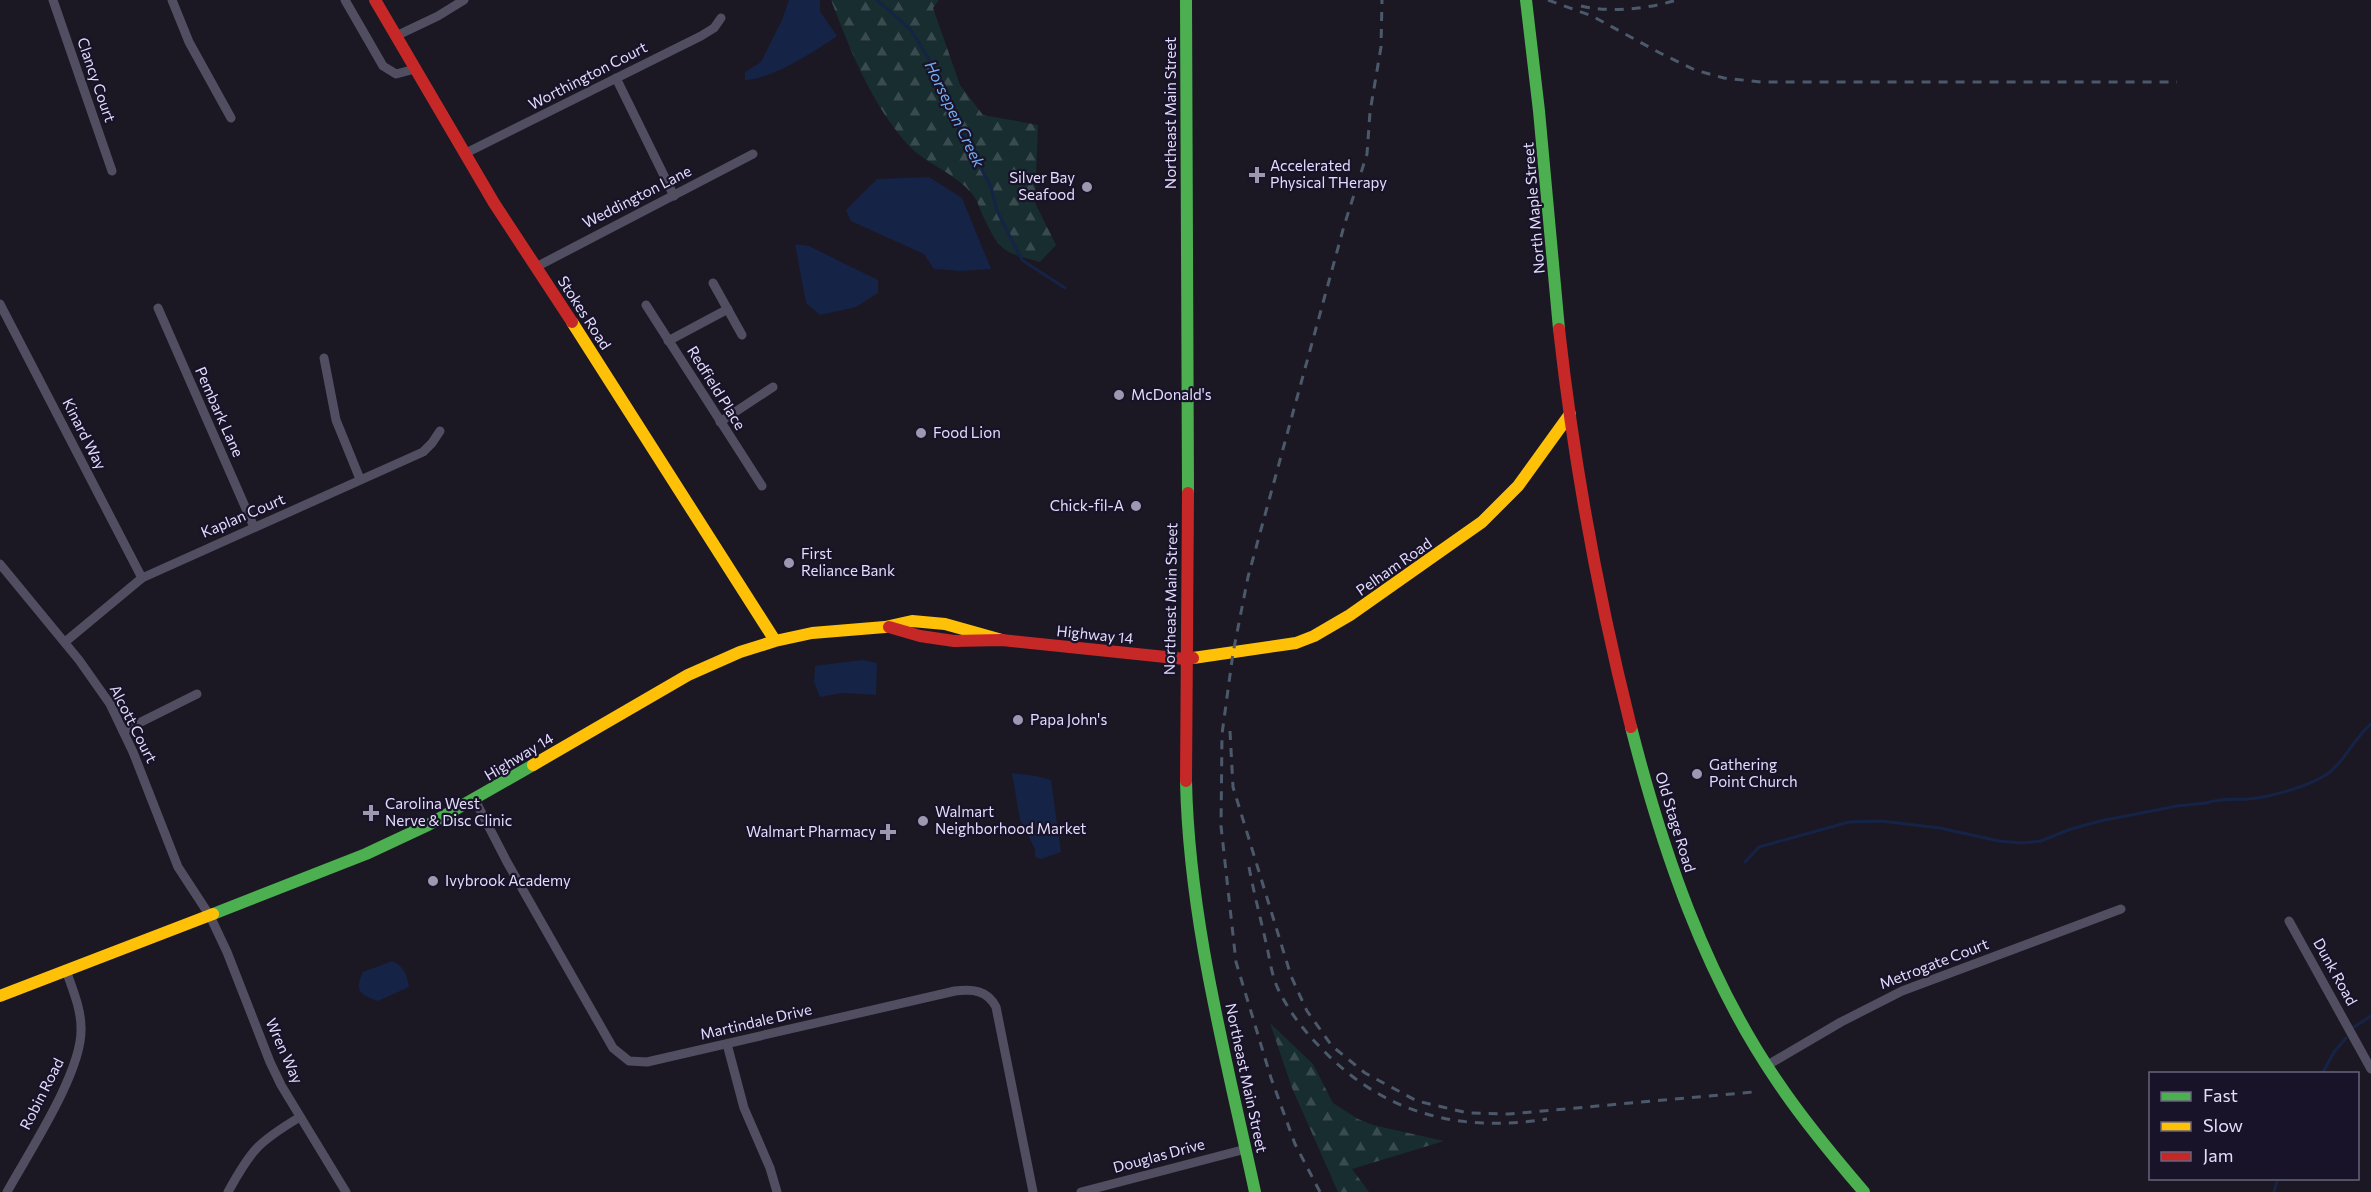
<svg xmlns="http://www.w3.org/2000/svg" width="2371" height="1192" font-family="Commissioner,sans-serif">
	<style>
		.forest { fill: url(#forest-firs) }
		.water { fill: #152346 }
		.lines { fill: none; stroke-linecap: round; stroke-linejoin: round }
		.stream { stroke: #152346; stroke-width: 3 }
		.street { stroke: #514e62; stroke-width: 9 }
		.fast { stroke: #4caf50; stroke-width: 12 }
		.slow { stroke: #ffc107; stroke-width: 12 }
		.jam { stroke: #c62828; stroke-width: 12 }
		.rail { stroke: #4b596a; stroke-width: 3; stroke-dasharray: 9 8; stroke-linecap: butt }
		.poi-dot { fill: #9d97b0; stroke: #181328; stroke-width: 2 }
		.labels { text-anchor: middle; stroke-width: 4.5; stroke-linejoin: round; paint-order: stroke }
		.street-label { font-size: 15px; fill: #e3dcfc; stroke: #181328 }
		.poi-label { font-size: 15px; fill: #e3dcfc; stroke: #181328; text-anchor: start }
		.water-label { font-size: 16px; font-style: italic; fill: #74adf2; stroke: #181328 }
	</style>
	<defs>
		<pattern id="forest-firs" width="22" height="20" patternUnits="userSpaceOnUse" patternTransform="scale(1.5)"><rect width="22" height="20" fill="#172d2f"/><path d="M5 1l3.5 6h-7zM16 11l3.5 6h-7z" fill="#394b4e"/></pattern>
	</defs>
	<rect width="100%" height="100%" fill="#1b1823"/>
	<g class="forest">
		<path d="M831 0H939L933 8 960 85 983 115 1038 125 1035 203 1056 245 1040 262C1003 252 1000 252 983 216 980 210 978 201 973 195 957 174 926 164 908 145 871 103 851 52 831 0Z"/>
		<polygon points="1270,1023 1313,1064 1333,1103 1358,1119 1373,1125 1444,1141 1352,1169 1369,1192 1338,1192 1292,1088"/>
	</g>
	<g class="water">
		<path d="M789 0H820V11L837 36C816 51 770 80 745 80V72L761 62 782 20Z"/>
		<polygon points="929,177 962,198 991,269 961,271 934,269 924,254 851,221 846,210 877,179"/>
		<polygon points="795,244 809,246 878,280 878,293 856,307 820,315 806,303"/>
		<polygon points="862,660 877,663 876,695 842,693 820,697 814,682 815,666"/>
		<polygon points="1012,773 1036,776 1051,780 1061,852 1041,859 1035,857 1035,849 1020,820"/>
		<path d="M392 961C404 966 407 975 409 987L378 1001C360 995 354 991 363 972Z"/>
	</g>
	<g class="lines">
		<g class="stream">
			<polyline points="877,0 911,30 935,69 945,100 991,187 997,211 1022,260 1065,288"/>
			<path d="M1745 862 1759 847 1849 822 1881 821 1940 828 1999 841 2022 843 2041 841 2068 830 2100 821 2177 806 2206 803C2223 797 2240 801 2257 798 2276 795 2308 786 2324 776 2344 764 2353 739 2371 724"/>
			<polyline points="2354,1027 2371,1016"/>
			<polyline points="2322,1074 2334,1052 2346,1038"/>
			<polyline points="2274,1192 2278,1178"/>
		</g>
		<g class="street">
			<polyline points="53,0 112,171"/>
			<polyline points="172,0 189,42 231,118"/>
			<polyline points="345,0 383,66 396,74 415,69"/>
			<polyline points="396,36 438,16 464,0"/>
			<polyline points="616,78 674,196"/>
			<polyline points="464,154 701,36 714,28 721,18"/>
			<polyline points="536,267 753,154"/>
			<polyline points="713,283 742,335"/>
			<polyline points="0,304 142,578"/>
			<polyline points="646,305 762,486"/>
			<polyline points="158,308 254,527"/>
			<polyline points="668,341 728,309"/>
			<polyline points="324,358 336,420 360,479"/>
			<polyline points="720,422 773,387"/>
			<polyline points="0,564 79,660 110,704 133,752 178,867 210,916 227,952 270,1062 281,1085 346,1192"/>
			<polyline points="65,642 142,578 423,452 432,443 440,431"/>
			<polyline points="123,731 197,694"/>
			<path d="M475 800 507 862 613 1048 629 1061 647 1062 955 991C973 989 987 990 996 1007L1033 1192"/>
			<polyline points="2289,921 2371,1069"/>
			<polyline points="727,1044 744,1108 770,1168 777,1192"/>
			<polyline points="1766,1066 1841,1022 1902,991 2121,909"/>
			<path d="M7 1192C29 1152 83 1071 81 1028 81 1008 72 988 66 970"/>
			<path d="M228 1192C251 1150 258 1142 300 1117"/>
			<polyline points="1081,1192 1246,1149"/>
		</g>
		<g class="fast">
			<polyline points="1186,0 1188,493"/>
			<polyline points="1526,0 1539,111 1559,329"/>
			<path d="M1631 727C1662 849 1705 976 1777 1081 1803 1120 1833 1156 1864 1192"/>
			<path d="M1186 781C1189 920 1226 1057 1255 1192"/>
			<polyline points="213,914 366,854 428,825 533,765"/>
		</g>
		<g class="slow">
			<polyline points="572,322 774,639"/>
			<polyline points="1193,658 1296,643 1314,636 1350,615 1482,522 1518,486 1570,414"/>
			<polyline points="533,765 688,675 740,652 775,641 812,633 885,627 912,621 945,624 1002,640"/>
			<polyline points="0,996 213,914"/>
		</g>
		<g class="jam">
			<polyline points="375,0 494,203 572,322"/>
			<path d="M1559 329C1574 464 1598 596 1631 727"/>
			<polyline points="889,627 920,636 954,641 1002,640 1185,659 1193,658"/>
			<polyline points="1186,781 1188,493"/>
		</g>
		<g class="rail">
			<polyline points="1548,0 1592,16 1660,53 1695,70 1724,78 1761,82 2177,82"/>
			<path d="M1581 6C1613 13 1646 9 1677 0"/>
			<polyline points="1230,731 1233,787 1291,976 1307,1011 1332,1046 1365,1073 1417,1101 1468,1113 1509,1114 1753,1092"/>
			<path d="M1249 867C1254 894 1261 920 1267 947 1270 961 1272 977 1279 991 1290 1013 1305 1032 1322 1049 1384 1114 1460 1133 1547 1119"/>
			<polyline points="1320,1192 1295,1144 1271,1078 1236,962 1221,826 1222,734 1233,653 1248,577 1344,226 1367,154 1370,112 1381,47 1382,0"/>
		</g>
	</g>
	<g class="poi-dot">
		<path d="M1254 166h6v6h6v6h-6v6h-6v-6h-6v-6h6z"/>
		<circle cx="1087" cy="187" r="6"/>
		<circle cx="1119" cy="395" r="6"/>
		<circle cx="921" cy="433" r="6"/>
		<circle cx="1136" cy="506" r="6"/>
		<circle cx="789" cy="563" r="6"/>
		<circle cx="1018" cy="720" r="6"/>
		<circle cx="1697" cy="774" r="6"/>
		<path d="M368 804h6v6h6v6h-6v6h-6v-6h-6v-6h6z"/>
		<circle cx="923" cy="821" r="6"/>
		<path d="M885 823h6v6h6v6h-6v6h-6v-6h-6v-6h6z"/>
		<circle cx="433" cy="881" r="6"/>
	</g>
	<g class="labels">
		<g class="street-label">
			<text transform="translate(588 76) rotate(-27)" y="5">Worthington Court</text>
			<text transform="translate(96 80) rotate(71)" y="5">Clancy Court</text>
			<text transform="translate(1171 113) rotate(-90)" y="5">Northeast Main Street</text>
			<text transform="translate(637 197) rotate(-27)" y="5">Weddington Lane</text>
			<text transform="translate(1534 208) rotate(-95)" y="5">North Maple Street</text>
			<text transform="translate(584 313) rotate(57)" y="5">Stokes Road</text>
			<text transform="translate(716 388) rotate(58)" y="5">Redfield Place</text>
			<text transform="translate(219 412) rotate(66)" y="5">Pembark Lane</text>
			<text transform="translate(84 434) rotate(63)" y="5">Kinard Way</text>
			<text transform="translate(243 516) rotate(-23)" y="5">Kaplan Court</text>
			<text transform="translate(1394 567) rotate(-35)" y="5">Pelham Road</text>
			<text transform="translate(1171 599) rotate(-89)" y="5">Northeast Main Street</text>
			<text transform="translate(1095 635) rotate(6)" y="5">Highway 14</text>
			<text transform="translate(133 724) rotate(63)" y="5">Alcott Court</text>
			<text transform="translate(519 757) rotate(-31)" y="5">Highway 14</text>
			<text transform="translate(1675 822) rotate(73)" y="5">Old Stage Road</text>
			<text transform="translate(1934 964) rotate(-21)" y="5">Metrogate Court</text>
			<text transform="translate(2335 972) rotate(61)" y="5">Dunk Road</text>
			<text transform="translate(756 1022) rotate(-13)" y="5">Martindale Drive</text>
			<text transform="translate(284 1051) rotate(66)" y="5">Wren Way</text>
			<text transform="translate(1246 1078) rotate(78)" y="5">Northeast Main Street</text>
			<text transform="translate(42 1094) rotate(-63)" y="5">Robin Road</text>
			<text transform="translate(1159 1156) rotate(-15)" y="5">Douglas Drive</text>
		</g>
		<g class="poi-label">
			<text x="1270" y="171">Accelerated<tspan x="1270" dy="17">Physical THerapy</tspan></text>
			<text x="1075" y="183" text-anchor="end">Silver Bay<tspan x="1075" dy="17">Seafood</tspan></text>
			<text x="1131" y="400">McDonald's</text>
			<text x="933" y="438">Food Lion</text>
			<text x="1124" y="511" text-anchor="end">Chick-fil-A</text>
			<text x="801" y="559">First<tspan x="801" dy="17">Reliance Bank</tspan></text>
			<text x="1030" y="725">Papa John's</text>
			<text x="1709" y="770">Gathering<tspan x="1709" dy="17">Point Church</tspan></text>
			<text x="385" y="809">Carolina West<tspan x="385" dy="17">Nerve &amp; Disc Clinic</tspan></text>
			<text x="935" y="817">Walmart<tspan x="935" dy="17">Neighborhood Market</tspan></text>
			<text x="876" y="837" text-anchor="end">Walmart Pharmacy</text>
			<text x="445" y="886">Ivybrook Academy</text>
		</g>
		<g class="water-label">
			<text transform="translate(955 114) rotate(64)" y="6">Horsepen Creek</text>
		</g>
	</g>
	<rect x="2149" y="1072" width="210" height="108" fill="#181328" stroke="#69637d" stroke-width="1.5"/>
	<rect x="2161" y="1092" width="30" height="9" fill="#4caf50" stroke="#69637d" stroke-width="1.5"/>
	<text x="2203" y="1102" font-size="18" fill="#e3dcfc">Fast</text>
	<rect x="2161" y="1122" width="30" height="9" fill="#ffc107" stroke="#69637d" stroke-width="1.5"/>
	<text x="2203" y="1132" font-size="18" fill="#e3dcfc">Slow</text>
	<rect x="2161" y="1152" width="30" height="9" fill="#c62828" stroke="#69637d" stroke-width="1.5"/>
	<text x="2203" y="1162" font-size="18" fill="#e3dcfc">Jam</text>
</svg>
